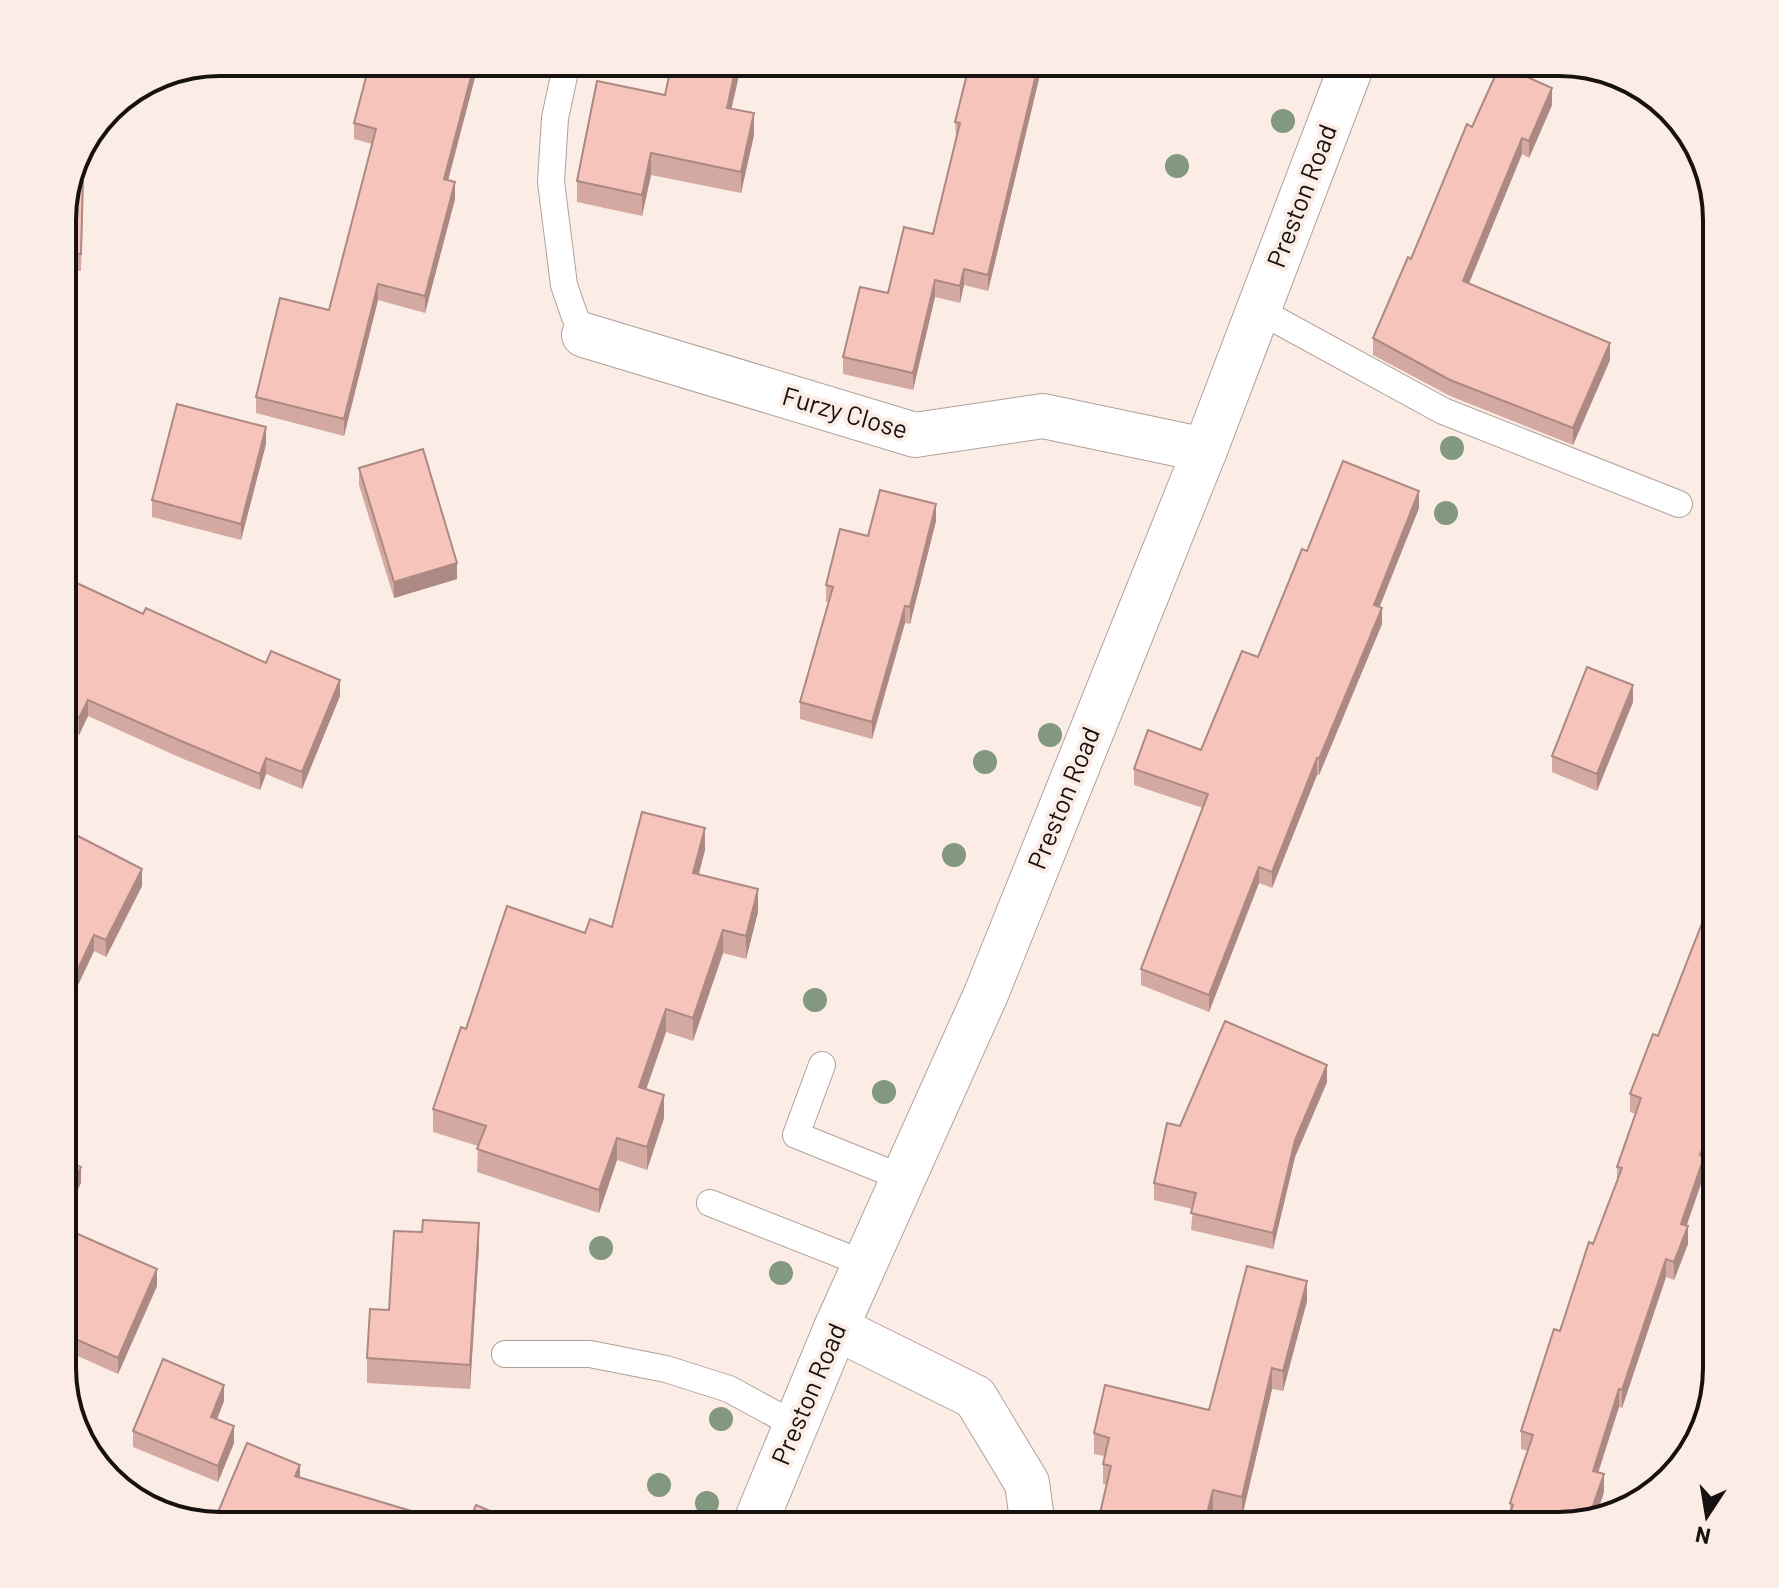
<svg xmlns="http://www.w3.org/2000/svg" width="1779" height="1588" font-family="Barlow,sans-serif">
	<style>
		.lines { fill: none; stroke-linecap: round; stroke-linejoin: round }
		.lane-casing { stroke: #b0a19b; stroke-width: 28 }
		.street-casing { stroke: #b0a19b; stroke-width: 46 }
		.secondary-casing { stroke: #b0a19b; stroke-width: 46 }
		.lane { stroke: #fff; stroke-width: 26 }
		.street { stroke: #fff; stroke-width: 44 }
		.secondary { stroke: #fff; stroke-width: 44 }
		.tree { fill: #82987f }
		.wall { fill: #d4a9a1 }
		.shaded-wall { fill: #ac8983 }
		.building { fill: #f6c4bb; stroke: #ac8983; stroke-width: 2 }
		.labels { text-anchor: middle; stroke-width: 8; stroke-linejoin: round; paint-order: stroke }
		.street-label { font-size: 26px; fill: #17120f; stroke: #fcece6 }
		.rim { fill: none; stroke: #17120f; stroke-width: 4 }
	</style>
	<rect width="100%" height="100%" fill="#fcece6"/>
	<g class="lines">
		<defs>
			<g id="lane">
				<polyline points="567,62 555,118 551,182 564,285 575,317 584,335"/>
				<polyline points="1258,310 1443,411 1679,504"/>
				<polyline points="822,1065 796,1135 903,1178"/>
				<polyline points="710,1203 865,1264"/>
				<polyline points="505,1354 590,1354 666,1369 729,1389 795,1425"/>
			</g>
			<g id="street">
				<polyline points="584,335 915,435 1043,416 1205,450"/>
				<polyline points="836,1328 975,1397 1027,1483 1033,1526"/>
			</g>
			<polyline id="secondary" points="754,1526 836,1328 986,994 1205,450 1353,62"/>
		</defs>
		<use href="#lane" class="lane-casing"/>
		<use href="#street" class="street-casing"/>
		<use href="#secondary" class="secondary-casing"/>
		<use href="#lane" class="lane"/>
		<use href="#street" class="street"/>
		<use href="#secondary" class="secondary"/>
	</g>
	<g class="tree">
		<circle cx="1283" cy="121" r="12"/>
		<circle cx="1177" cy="166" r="12"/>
		<circle cx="1452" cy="448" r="12"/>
		<circle cx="1446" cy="513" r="12"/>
		<circle cx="1050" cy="735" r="12"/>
		<circle cx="985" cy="762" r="12"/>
		<circle cx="954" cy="855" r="12"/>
		<circle cx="815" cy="1000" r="12"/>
		<circle cx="884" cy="1092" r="12"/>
		<circle cx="601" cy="1248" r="12"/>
		<circle cx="781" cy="1273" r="12"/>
		<circle cx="721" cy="1419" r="12"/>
		<circle cx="659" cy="1485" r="12"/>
		<circle cx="707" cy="1503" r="12"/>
	</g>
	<g class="wall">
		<polygon points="370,62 479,62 448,180 455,199 425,313 378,300 344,436 256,413 256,397 329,310 372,144 354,139 354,123"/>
		<polygon points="1043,62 988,291 964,285 960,303 935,297 913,390 843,374 843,357 888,293 933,234 956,139 955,122"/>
		<polygon points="1552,105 1529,158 1522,154 1469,283 1610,360 1573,445 1450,396 1373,355 1373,338 1472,127"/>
		<polygon points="732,109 754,135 741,193 651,175 642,216 577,202 577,181"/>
		<polygon points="1702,155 1705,159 1707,170 1702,168"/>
		<polygon points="73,168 73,178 83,195 81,271 62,270 62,209"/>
		<polygon points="266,444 241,540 152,517 152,500"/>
		<polygon points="359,468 457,579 394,598 359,485"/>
		<polygon points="1419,508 1379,607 1382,624 1319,775 1317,775 1272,888 1259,883 1209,1012 1141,985 1141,969 1203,808 1134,785 1134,769 1201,750 1258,657 1307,551"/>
		<polygon points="936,521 910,624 905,623 872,739 800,719 800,702 829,602 826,602 826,585 868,536"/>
		<polygon points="62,586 143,614 340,696 302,789 266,774 260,790 181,758 88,716 79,735 62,727"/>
		<polygon points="1633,702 1597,791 1552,772 1552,756"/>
		<polygon points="705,850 699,874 758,912 746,959 723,953 693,1041 666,1032 646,1089 664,1118 647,1170 617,1160 599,1213 477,1172 478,1146 433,1132 433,1109 466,1029 585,933 612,927"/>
		<polygon points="62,857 142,886 106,957 94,951 62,1019"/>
		<polygon points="1717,917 1717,1131 1704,1163 1704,1175 1686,1226 1688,1244 1674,1280 1666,1277 1622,1408 1619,1407 1598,1472 1604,1492 1595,1519 1559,1526 1510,1513 1510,1503 1528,1451 1521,1449 1521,1431 1617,1180 1617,1167 1636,1114 1630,1112 1630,1094"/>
		<polygon points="1327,1082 1295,1157 1273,1249 1191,1230 1193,1209 1154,1200 1154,1183 1180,1126"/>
		<polygon points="62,1227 157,1286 118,1374 62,1349"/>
		<polygon points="422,1232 479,1247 470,1389 367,1383 367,1358 389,1310"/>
		<polygon points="1307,1301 1283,1391 1272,1389 1242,1517 1213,1510 1209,1526 1097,1526 1106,1485 1103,1484 1103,1464 1104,1456 1094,1454 1094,1433 1209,1410"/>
		<polygon points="224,1401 217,1419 234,1443 218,1482 133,1447 133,1431"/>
		<polygon points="300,1478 461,1526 216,1525 216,1517"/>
	</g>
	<g class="shaded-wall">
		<polygon points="475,62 479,62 444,196 444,179"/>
		<polygon points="737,62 742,62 727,129 727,108"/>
		<polygon points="1039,62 1043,62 988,291 988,275"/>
		<polygon points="1552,88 1552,105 1529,158 1529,141"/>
		<polygon points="754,113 754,135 741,193 741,172"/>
		<polygon points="1522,138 1522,154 1463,298 1463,281"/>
		<polygon points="651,153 651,175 642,216 642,195"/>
		<polygon points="455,182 455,199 425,313 425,296"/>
		<polygon points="964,269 964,285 960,303 960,286"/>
		<polygon points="935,280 935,297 913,390 913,373"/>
		<polygon points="378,284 378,300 344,436 344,419"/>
		<polygon points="1610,343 1610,360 1573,445 1573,428"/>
		<polygon points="266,427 266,444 241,540 241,524"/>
		<polygon points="1419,491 1419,508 1374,621 1374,605"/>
		<polygon points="936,504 936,521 910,624 910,607"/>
		<polygon points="457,563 457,579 394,598 394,582"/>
		<polygon points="905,606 905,623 872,739 872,722"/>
		<polygon points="1382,608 1382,624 1319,775 1319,759"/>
		<polygon points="340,680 340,696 302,789 302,772"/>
		<polygon points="1633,685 1633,702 1597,791 1597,774"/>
		<polygon points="88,700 88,716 79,735 79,718"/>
		<polygon points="266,758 266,774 260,790 260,774"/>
		<polygon points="1317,758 1317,775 1272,888 1272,872"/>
		<polygon points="705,828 705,850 693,895 693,873"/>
		<polygon points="1259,867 1259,883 1209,1012 1209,995"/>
		<polygon points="142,869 142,886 106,957 106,940"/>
		<polygon points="758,889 758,912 746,959 746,936"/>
		<polygon points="723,930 723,953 693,1041 693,1018"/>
		<polygon points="94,935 94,951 62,1019 62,1003"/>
		<polygon points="666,1009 666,1032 639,1110 639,1087"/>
		<polygon points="1327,1065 1327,1082 1295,1157 1273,1249 1273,1233 1295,1140"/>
		<polygon points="664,1095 664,1118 647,1170 647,1147"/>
		<polygon points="1717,1113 1717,1131 1704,1163 1704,1175 1681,1242 1681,1224 1700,1155"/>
		<polygon points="617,1138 617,1160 599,1213 599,1190"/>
		<polygon points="81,1167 81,1183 62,1223 62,1207"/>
		<polygon points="479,1223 479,1247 470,1389 470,1365"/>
		<polygon points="1688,1226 1688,1244 1674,1280 1674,1262"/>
		<polygon points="1666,1259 1666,1277 1622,1408 1622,1390"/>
		<polygon points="157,1269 157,1286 118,1374 118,1358"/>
		<polygon points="1307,1281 1307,1301 1283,1391 1283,1371"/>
		<polygon points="1272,1368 1272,1389 1242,1517 1242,1497"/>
		<polygon points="224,1385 224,1401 211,1434 211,1417"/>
		<polygon points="1619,1389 1619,1407 1593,1489 1593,1471"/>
		<polygon points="234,1426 234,1443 218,1482 218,1466"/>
		<polygon points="300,1465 300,1481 295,1476"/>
		<polygon points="1604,1474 1604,1492 1595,1519 1588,1520"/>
		<polygon points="1213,1490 1213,1510 1209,1526 1204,1526"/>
	</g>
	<g class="building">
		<polygon points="370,62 475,62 444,179 455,182 425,296 378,284 344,419 256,397 280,298 329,310 376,129 354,123"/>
		<polygon points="672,62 737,62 727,108 754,113 741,172 651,153 642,195 577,181 597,81 665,95"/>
		<polygon points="970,62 1039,62 988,275 964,269 960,286 935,280 913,373 843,357 860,287 888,293 904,227 933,234 960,123 955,122"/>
		<polygon points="1500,65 1552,88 1529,141 1522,138 1463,281 1610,343 1573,428 1450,380 1373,338 1408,257 1411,259 1467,124 1472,127"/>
		<polygon points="72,171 72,178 83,179 81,254 62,253 62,209"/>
		<polygon points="177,404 266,427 241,524 152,500"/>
		<polygon points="423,449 457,563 394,582 359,468"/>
		<polygon points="1343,461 1419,491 1374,605 1382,608 1319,759 1317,758 1272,872 1259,867 1209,995 1141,969 1208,794 1134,769 1148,730 1201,750 1242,651 1258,657 1302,549 1307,551"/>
		<polygon points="880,490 936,504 910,607 905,606 872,722 800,702 833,587 826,585 840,529 868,536"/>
		<polygon points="66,578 143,614 146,608 266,663 271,651 340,680 302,772 266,758 260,774 181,741 88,700 79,718 62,710 62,586"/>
		<polygon points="1587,667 1633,685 1597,774 1552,756"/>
		<polygon points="642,812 705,828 693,873 758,889 746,936 723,930 693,1018 666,1009 639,1087 664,1095 647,1147 617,1138 599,1190 477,1149 486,1126 433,1109 461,1027 466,1029 507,906 585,933 590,919 612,927"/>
		<polygon points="74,834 142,869 106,940 94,935 62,1003 62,857"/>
		<polygon points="1706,913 1717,917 1717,1113 1700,1155 1704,1157 1681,1224 1688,1226 1674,1262 1666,1259 1622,1390 1619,1389 1593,1471 1604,1474 1588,1520 1559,1526 1506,1526 1513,1505 1510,1503 1533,1435 1521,1431 1554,1329 1560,1331 1589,1242 1593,1244 1622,1168 1617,1167 1641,1098 1630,1094 1653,1034 1658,1036"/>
		<polygon points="1225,1021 1327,1065 1295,1140 1273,1233 1191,1213 1196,1193 1154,1183 1167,1123 1180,1126"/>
		<polygon points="62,1159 81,1167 62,1207"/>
		<polygon points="423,1220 479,1223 470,1365 367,1358 370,1309 389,1310 394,1231 422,1232"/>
		<polygon points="62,1227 157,1269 118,1358 62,1333 62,1310 65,1304 62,1302"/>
		<polygon points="1247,1266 1307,1281 1283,1371 1272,1368 1242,1497 1213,1490 1204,1526 1097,1526 1111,1466 1103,1464 1109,1438 1094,1433 1105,1385 1209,1410"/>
		<polygon points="163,1359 224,1385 211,1417 234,1426 218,1466 133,1431"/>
		<polygon points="247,1443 300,1465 295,1476 461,1526 237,1526 216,1517"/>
		<polygon points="476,1505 525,1526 467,1526"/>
	</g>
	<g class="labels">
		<g class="street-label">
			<text transform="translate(1302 196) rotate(-69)" y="9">Preston Road</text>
			<text transform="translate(845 413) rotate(16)" y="9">Furzy Close</text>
			<text transform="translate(1064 798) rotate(-68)" y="9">Preston Road</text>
			<text transform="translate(809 1394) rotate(-67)" y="9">Preston Road</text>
		</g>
	</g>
	<path d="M0 0H1779V1588H0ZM220 76H1559A144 144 0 0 1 1703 220V1368A144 144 0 0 1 1559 1512H220A144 144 0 0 1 76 1368V220A144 144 0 0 1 220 76Z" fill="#fcece6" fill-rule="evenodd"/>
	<path class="rim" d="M220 76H1559A144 144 0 0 1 1703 220V1368A144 144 0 0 1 1559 1512H220A144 144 0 0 1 76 1368V220A144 144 0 0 1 220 76Z"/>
	<g transform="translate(1707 1516) rotate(192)" stroke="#fcece6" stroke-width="6" paint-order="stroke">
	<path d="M0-6L14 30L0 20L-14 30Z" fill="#17120f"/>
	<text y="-12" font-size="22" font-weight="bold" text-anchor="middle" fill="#17120f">N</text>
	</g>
</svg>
